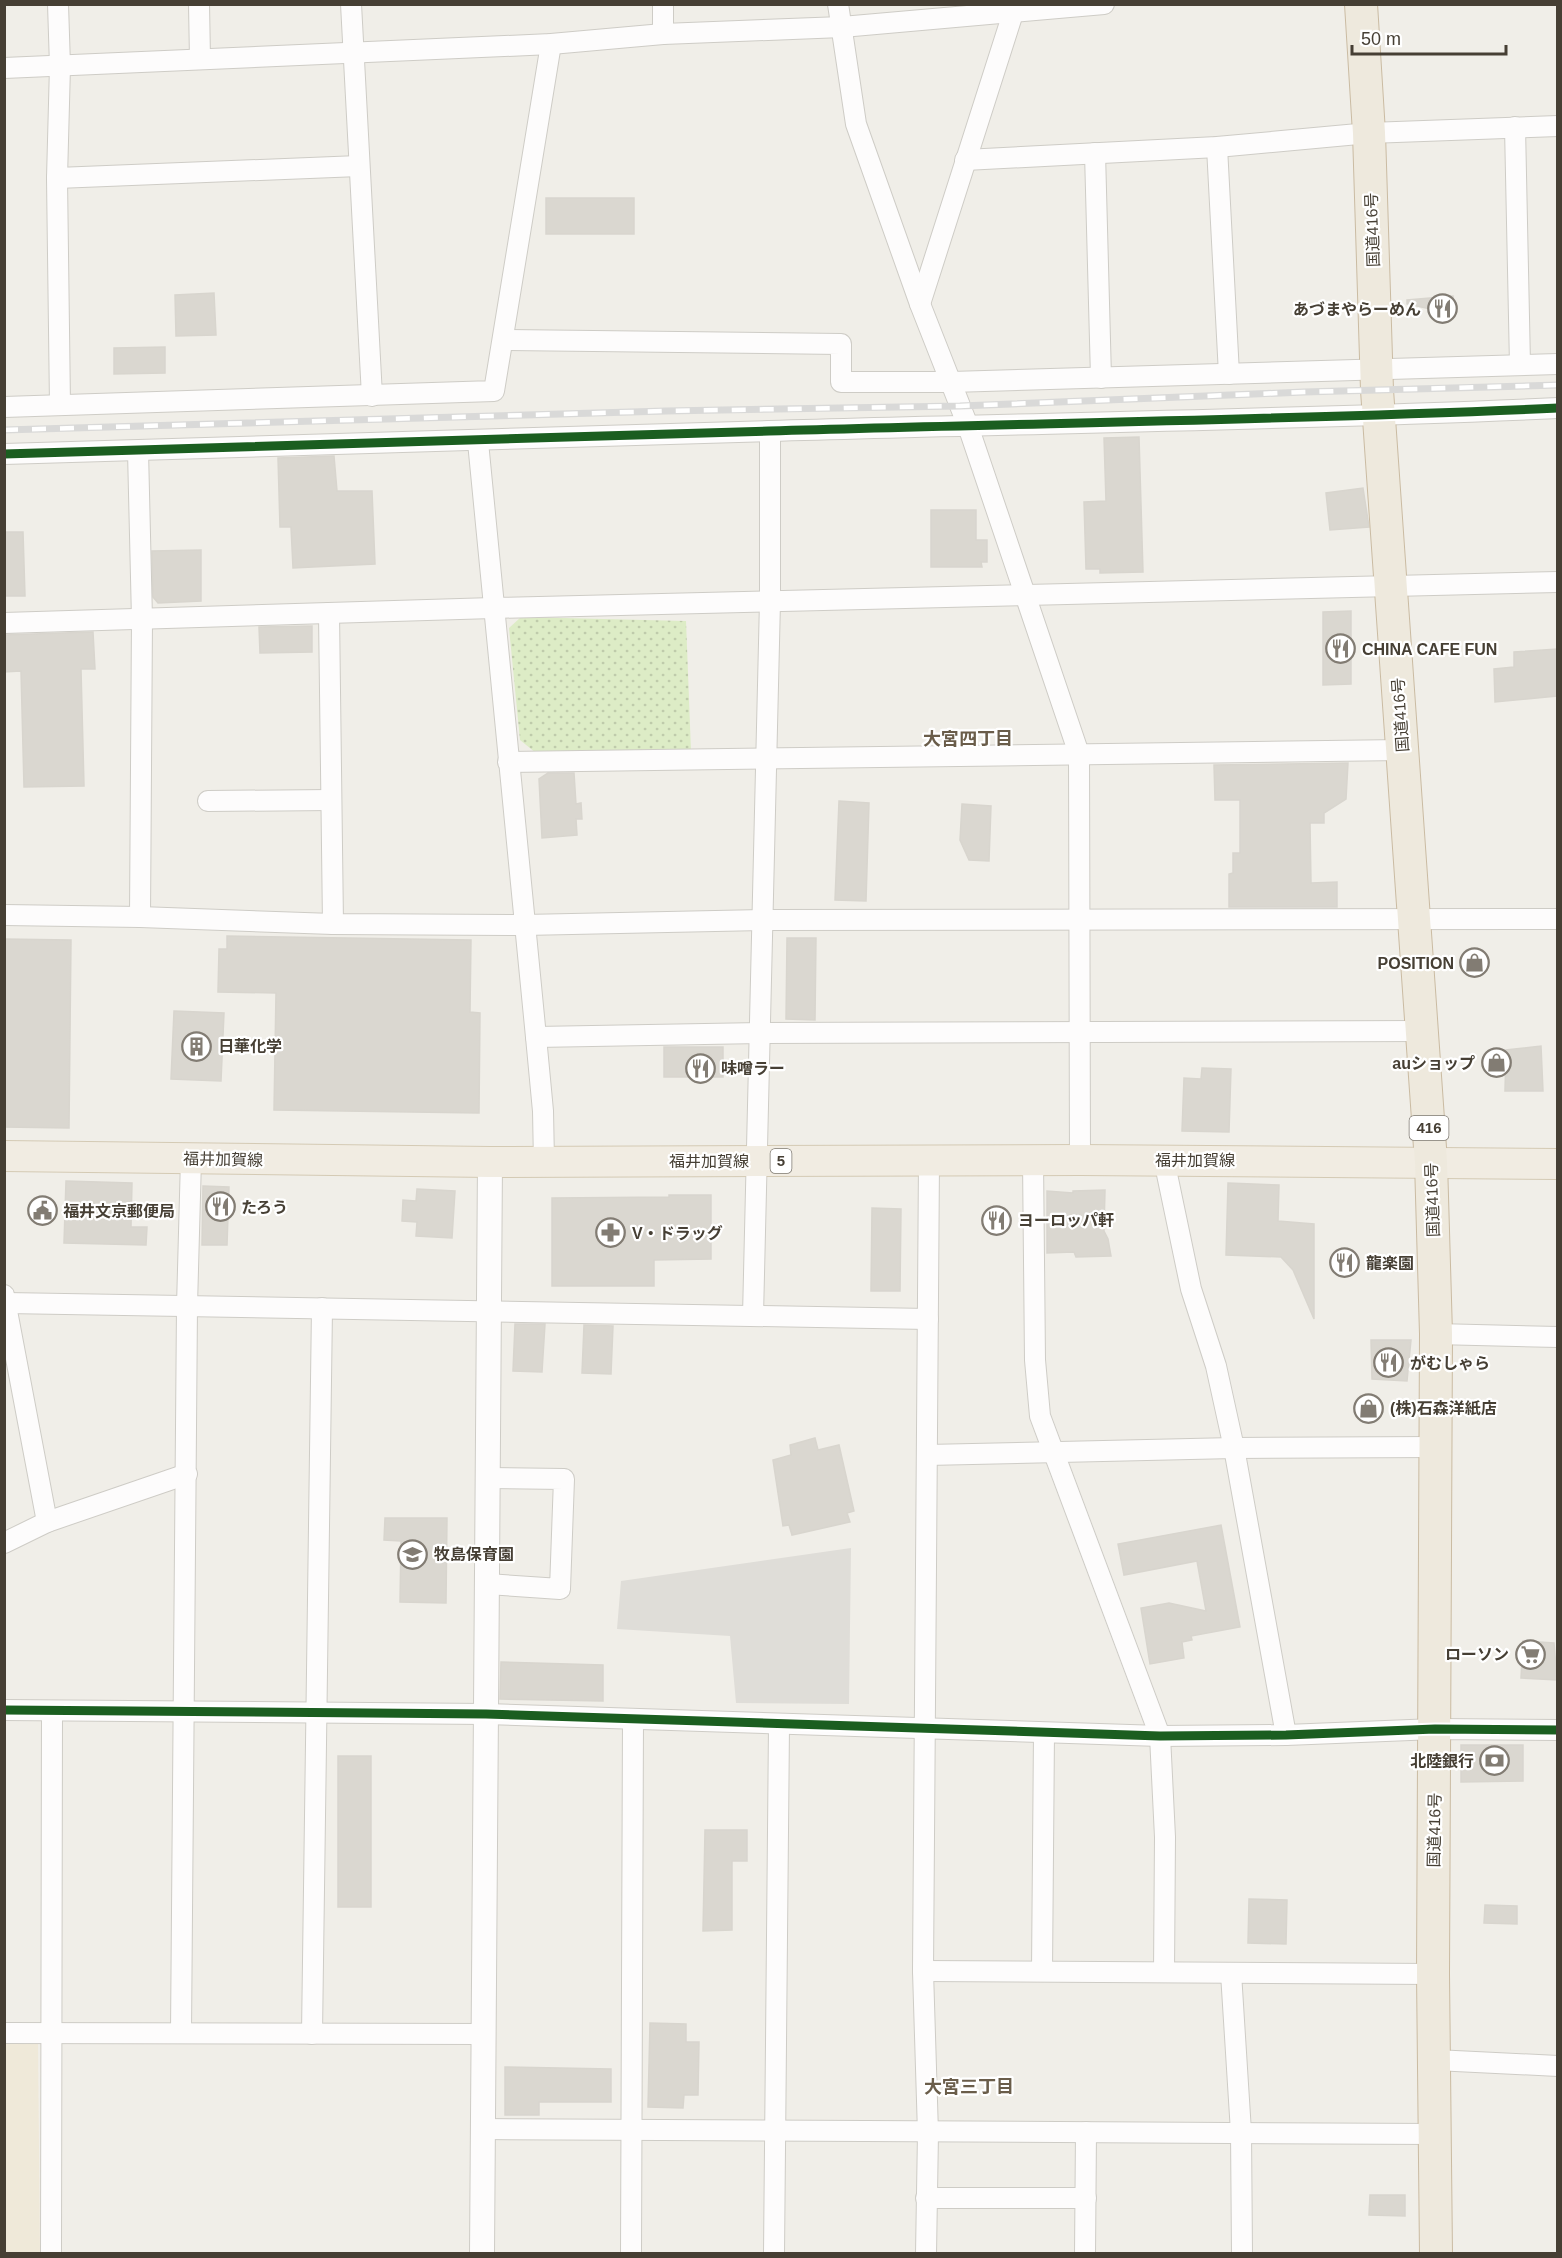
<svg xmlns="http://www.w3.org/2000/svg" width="1562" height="2258" font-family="Arial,'Noto Sans JP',sans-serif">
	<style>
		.education { fill: #efe9d9 }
		.green { fill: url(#green-dots) }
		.parking { fill: #dfddd8 }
		.building { fill: #dad7d0; stroke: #d8d5ce; stroke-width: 1.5 }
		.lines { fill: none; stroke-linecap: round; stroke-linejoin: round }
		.minor-casing { stroke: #ceccc6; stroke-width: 22 }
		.tertiary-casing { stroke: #ceccc6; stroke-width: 26 }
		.primary-casing { stroke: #d4cab4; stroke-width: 32 }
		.trunk-casing { stroke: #cabba2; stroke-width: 34 }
		.minor { stroke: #fdfcfc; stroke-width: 20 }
		.tertiary { stroke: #fdfcfc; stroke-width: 24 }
		.primary { stroke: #f1ece2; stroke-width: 30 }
		.trunk { stroke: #eee9dd; stroke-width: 32 }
		.rail-casing { stroke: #d9d9d8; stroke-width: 7 }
		.rail { stroke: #fff; stroke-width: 4.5; stroke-dasharray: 14; stroke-linecap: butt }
		.cycleway-casing { stroke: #fff; stroke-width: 13 }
		.cycleway { stroke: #1b5e20; stroke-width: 9 }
		.labels { text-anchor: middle; stroke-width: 4.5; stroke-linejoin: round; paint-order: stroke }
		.shield { fill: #fff; stroke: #7e7971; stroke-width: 1.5 }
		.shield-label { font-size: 15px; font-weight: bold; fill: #463f34 }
		.street-label { font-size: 16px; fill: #463f34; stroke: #fff }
		.poi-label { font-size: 16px; font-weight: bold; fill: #463f34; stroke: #fff; text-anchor: start }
		.neighbourhood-label { font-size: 18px; font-weight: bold; fill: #6a5d4a; stroke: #fff }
	</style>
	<defs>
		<pattern id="green-dots" width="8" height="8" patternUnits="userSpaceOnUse" patternTransform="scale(1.5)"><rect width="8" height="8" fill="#ddecc6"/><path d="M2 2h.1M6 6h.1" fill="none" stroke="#bfcbab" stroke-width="1.8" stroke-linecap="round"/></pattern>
	</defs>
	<rect width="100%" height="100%" fill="#f0eee8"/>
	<polygon class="education" points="38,2043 40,2253 5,2253 5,2044"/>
	<polygon class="green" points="521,617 686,621 691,751 536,753 520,740 509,628"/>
	<polygon class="parking" points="851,1548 849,1704 736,1703 730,1636 617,1629 621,1581"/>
	<g class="building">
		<rect x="546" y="198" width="88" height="36"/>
		<polygon points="214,293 216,335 176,336 175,295"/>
		<polygon points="1453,296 1454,314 1407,304 1407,300"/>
		<polygon points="165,347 165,373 114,374 114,348"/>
		<polygon points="1139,437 1143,572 1100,573 1100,569 1086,569 1084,502 1106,501 1104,438"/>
		<polygon points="334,456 337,491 372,491 375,564 293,568 291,527 280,527 278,458"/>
		<polygon points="1363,488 1369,527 1330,530 1326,493"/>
		<polygon points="931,510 976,510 976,540 987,540 987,562 981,562 982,567 931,567"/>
		<polygon points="4,532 23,532 25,596 4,596"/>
		<polygon points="201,550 201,601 158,603 153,597 152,551"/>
		<polygon points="1351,611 1351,684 1323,685 1323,612"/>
		<polygon points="312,626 312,652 260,653 259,627"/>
		<polygon points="93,632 95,669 81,669 84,786 24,787 21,671 4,672 4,635"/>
		<polygon points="1557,649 1557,696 1495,702 1494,669 1514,667 1514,652"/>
		<polygon points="1348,763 1346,799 1324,813 1324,823 1310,823 1311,883 1337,882 1337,907 1229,907 1229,874 1233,873 1233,853 1240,853 1240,800 1215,800 1214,765"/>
		<polygon points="548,773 574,773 576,804 581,803 582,819 576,819 577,835 542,838 539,779"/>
		<polygon points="839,801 869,803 866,901 835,900"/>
		<polygon points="962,804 991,806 989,861 969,860 960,840"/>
		<polygon points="227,936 471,940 470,1012 480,1013 479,1113 274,1110 276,993 218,992 219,949 227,949"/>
		<polygon points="787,938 816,938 815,1020 786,1019"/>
		<polygon points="4,939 71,940 69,1128 4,1127"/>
		<polygon points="174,1011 224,1013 221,1081 171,1079"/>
		<polygon points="1541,1046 1543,1091 1505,1091 1506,1050"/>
		<rect x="664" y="1047" width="59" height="30"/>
		<polygon points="1202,1068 1231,1069 1229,1132 1182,1131 1184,1078 1201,1079"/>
		<polygon points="66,1181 132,1183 131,1227 147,1227 146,1245 64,1243"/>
		<polygon points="1228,1183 1279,1185 1278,1221 1314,1224 1314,1319 1293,1270 1281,1257 1226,1255"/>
		<polygon points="203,1186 229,1187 227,1245 202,1245"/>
		<polygon points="417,1189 455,1191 452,1238 416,1236 417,1222 402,1221 403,1200 416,1201"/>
		<polygon points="1105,1190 1104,1231 1108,1239 1111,1256 1076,1257 1074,1252 1047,1253 1047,1191 1073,1193 1073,1191"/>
		<polygon points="669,1195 711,1195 711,1259 654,1260 654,1286 552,1286 552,1198 669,1197"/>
		<polygon points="872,1208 901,1209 900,1291 871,1291"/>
		<polygon points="515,1324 545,1324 542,1372 513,1371"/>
		<polygon points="584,1325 613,1326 611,1374 582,1373"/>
		<polygon points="1371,1340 1411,1340 1407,1381 1372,1379"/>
		<polygon points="815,1438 818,1450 839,1445 854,1511 847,1513 850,1522 792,1535 789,1525 783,1526 773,1460 791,1455 790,1445"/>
		<polygon points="385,1518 447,1518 446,1603 400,1602 401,1541 384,1540"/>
		<polygon points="1221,1525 1240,1627 1191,1636 1192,1640 1182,1642 1184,1658 1150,1664 1141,1608 1169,1603 1206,1611 1197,1561 1124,1575 1118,1544"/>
		<polygon points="1523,1641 1554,1643 1557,1680 1521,1678"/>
		<polygon points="501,1662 603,1665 603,1701 500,1699"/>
		<polygon points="1461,1745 1523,1745 1523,1781 1461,1782"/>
		<rect x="338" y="1756" width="33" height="151"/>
		<polygon points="705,1830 747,1830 747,1861 732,1861 732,1930 703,1931"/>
		<polygon points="1249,1899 1287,1900 1286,1944 1248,1943"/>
		<polygon points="1485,1905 1517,1906 1517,1924 1484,1923"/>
		<polygon points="650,2023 686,2024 686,2042 699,2042 698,2095 684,2095 683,2108 648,2107"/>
		<polygon points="505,2067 611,2069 611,2102 539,2102 539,2115 505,2115"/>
		<polygon points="1370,2195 1405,2195 1405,2216 1369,2215"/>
	</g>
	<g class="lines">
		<defs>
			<g id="minor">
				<polyline points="58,4 60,66 57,178 60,405"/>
				<polyline points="199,4 200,59"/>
				<polyline points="351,4 372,396"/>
				<polyline points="838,4 856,124 920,304 968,426 1079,754 1080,1160"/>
				<polyline points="663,34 663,4"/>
				<polyline points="4,68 551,44 663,34 842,27 1104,4"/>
				<polyline points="1515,127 1520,365"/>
				<polyline points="1217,147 1229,374"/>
				<polyline points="1095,153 1101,378"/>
				<polyline points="965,160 1217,147 1369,133 1558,126"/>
				<polyline points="57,178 359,166"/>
				<polyline points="920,304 1013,13 1019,4"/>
				<polyline points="503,340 841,344 841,382 951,382 1558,364"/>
				<polyline points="4,407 494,391 551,44"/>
				<polyline points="478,442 536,1037 543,1111 544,1162"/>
				<polyline points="138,451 142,619 140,917"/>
				<path d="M4 454C259 447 514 439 769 431 1032 423 1295 420 1558 408"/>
				<polyline points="329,613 333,924"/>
				<polyline points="4,623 493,608 1558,582"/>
				<polyline points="508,762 1402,750"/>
				<polyline points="208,801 331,800"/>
				<polyline points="4,915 140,917 333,924 524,925 763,920 1558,919"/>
				<polyline points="536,1037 761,1033 1422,1031"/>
				<polyline points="1033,1160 1035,1360 1040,1416 1160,1736 1165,1837 1164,1972"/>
				<polyline points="1164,1160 1191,1289 1216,1366 1234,1448 1286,1735"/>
				<polyline points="4,1295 47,1522"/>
				<polyline points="6,1303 928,1319"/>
				<polyline points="753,1316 770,601 770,431"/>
				<polyline points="1436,1334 1558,1337"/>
				<polyline points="927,1455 1234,1448 1435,1447"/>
				<polyline points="4,1543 47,1522 187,1474"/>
				<polyline points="487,1584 560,1589 564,1479 488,1478"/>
				<polyline points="4,1710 486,1714 1160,1736 1286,1735 1435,1729 1558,1730"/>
				<polyline points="923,1971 1433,1974"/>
				<polyline points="1042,1971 1044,1733"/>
				<polyline points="1231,1973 1241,2132 1242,2254"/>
				<polyline points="4,2033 484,2034"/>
				<polyline points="181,2033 187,1306 191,1159"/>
				<polyline points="312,2034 322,1308"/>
				<polyline points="1435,2060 1558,2066"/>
				<polyline points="483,2129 1436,2134"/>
				<polyline points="926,2198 1086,2198"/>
				<polyline points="51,2254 52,1711"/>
				<polyline points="631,2254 633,1719"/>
				<polyline points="774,2254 779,1725"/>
				<polyline points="926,2254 928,2133 923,1971 929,1161"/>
				<polyline points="1085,2254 1086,2132"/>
			</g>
			<polyline id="tertiary" points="482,2254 490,1162"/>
			<polyline id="primary" points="4,1156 490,1162 1080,1160 1558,1164"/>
			<polyline id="trunk" points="1361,4 1369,133 1377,390 1431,1162 1436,1334 1433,1974 1436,2254"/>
		</defs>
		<use href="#minor" class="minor-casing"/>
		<use href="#tertiary" class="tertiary-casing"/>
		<use href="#primary" class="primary-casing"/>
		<use href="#trunk" class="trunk-casing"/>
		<use href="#minor" class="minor"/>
		<use href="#tertiary" class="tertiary"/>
		<use href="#primary" class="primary"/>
		<use href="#trunk" class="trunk"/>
		<defs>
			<polyline id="rail" points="4,430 666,411 960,406 1304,392 1558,385"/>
		</defs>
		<use href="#rail" class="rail-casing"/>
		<use href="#rail" class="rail"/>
		<defs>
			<g id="cycleway">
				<path d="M4 454C259 447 514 439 769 431 1032 423 1295 420 1558 408"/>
				<polyline points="4,1710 486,1714 1160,1736 1286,1735 1435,1729 1558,1730"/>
			</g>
		</defs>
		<use href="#cycleway" class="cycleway-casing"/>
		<use href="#cycleway" class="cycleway"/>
	</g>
	<defs>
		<symbol id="restaurant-ring" viewBox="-11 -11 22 22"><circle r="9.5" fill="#fff" stroke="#827c73" stroke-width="1.5"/><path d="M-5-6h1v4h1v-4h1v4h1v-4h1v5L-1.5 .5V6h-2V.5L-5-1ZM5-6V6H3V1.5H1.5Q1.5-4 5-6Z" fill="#827c73"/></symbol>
		<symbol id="shop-ring" viewBox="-11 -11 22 22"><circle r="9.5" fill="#fff" stroke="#827c73" stroke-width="1.5"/><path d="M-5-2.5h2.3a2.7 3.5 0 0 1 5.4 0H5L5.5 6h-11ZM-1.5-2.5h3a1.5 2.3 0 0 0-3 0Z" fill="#827c73"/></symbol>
		<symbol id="building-ring" viewBox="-11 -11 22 22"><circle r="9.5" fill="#fff" stroke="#827c73" stroke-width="1.5"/><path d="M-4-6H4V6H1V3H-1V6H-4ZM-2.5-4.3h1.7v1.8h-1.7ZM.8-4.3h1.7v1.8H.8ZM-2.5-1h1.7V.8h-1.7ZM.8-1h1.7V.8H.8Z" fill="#827c73"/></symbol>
		<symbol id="civic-ring" viewBox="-11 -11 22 22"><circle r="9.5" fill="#fff" stroke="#827c73" stroke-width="1.5"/><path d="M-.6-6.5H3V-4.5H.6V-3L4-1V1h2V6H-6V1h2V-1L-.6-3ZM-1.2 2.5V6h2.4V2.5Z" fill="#827c73"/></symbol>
		<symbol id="pharmacy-ring" viewBox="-11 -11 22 22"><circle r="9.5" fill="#fff" stroke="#827c73" stroke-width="1.5"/><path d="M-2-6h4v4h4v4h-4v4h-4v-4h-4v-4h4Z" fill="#827c73"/></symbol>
		<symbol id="school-ring" viewBox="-11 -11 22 22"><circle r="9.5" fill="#fff" stroke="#827c73" stroke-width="1.5"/><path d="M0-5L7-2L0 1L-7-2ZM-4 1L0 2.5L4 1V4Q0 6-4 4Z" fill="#827c73"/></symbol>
		<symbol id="supermarket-ring" viewBox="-11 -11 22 22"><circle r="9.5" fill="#fff" stroke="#827c73" stroke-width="1.5"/><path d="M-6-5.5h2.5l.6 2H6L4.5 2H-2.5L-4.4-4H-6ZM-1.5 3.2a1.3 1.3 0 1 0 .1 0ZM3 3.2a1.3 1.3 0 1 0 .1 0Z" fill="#827c73"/></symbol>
		<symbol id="bank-ring" viewBox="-11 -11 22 22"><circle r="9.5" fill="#fff" stroke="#827c73" stroke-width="1.5"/><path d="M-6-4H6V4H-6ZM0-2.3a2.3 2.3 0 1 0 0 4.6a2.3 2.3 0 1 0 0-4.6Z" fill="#827c73"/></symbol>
	</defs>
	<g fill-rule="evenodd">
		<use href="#restaurant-ring" x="1426" y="292" width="33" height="33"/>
		<use href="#restaurant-ring" x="1324" y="632" width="33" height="33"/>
		<use href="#shop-ring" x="1458" y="946" width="33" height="33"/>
		<use href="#building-ring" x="180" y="1030" width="33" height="33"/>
		<use href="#shop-ring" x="1480" y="1046" width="33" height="33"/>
		<use href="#restaurant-ring" x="684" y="1052" width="33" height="33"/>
		<use href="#restaurant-ring" x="204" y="1190" width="33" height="33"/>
		<use href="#civic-ring" x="26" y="1194" width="33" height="33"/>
		<use href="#restaurant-ring" x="980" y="1204" width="33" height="33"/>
		<use href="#pharmacy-ring" x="594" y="1216" width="33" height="33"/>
		<use href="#restaurant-ring" x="1328" y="1246" width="33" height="33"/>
		<use href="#restaurant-ring" x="1372" y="1346" width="33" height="33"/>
		<use href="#shop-ring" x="1352" y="1392" width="33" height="33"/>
		<use href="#school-ring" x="396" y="1538" width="33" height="33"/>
		<use href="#supermarket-ring" x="1514" y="1638" width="33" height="33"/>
		<use href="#bank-ring" x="1478" y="1744" width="33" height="33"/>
	</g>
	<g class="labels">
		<g class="shield">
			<rect x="1409.5" y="1116" width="39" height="24" rx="4.5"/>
			<rect x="770.5" y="1149" width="21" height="24" rx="4.5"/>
		</g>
		<g class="shield-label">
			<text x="1429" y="1133">416</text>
			<text x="781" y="1166">5</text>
		</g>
		<g class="street-label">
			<text transform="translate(1372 230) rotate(-92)" y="6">国道416号</text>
			<text transform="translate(1400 715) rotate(-94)" y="6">国道416号</text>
			<text transform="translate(223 1159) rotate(1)" y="6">福井加賀線</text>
			<text x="1195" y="1166">福井加賀線</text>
			<text x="709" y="1167">福井加賀線</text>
			<text transform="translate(1432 1200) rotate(-92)" y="6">国道416号</text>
			<text transform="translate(1434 1830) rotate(-89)" y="6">国道416号</text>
		</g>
		<g class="poi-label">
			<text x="1421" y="315" text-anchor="end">あづまやらーめん</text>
			<text x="1362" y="655">CHINA CAFE FUN</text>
			<text x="1454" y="969" text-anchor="end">POSITION</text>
			<text x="218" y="1052">日華化学</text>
			<text x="1475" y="1069" text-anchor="end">auショップ</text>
			<text x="721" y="1074">味噌ラー</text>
			<text x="241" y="1213">たろう</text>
			<text x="63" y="1217">福井文京郵便局</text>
			<text x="1018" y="1226">ヨーロッパ軒</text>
			<text x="632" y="1239">V・ドラッグ</text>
			<text x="1366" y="1269">龍楽園</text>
			<text x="1410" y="1369">がむしゃら</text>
			<text x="1390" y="1414">(株)石森洋紙店</text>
			<text x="434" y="1560">牧島保育園</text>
			<text x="1509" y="1660" text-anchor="end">ローソン</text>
			<text x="1474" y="1767" text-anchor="end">北陸銀行</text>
		</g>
		<g class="neighbourhood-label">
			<text x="968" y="745">大宮四丁目</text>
			<text x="969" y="2093">大宮三丁目</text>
		</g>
	</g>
	<rect width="1562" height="2258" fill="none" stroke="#463f34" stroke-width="12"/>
	<path d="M1352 45v9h154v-9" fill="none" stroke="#463f34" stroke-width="3"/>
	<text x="1361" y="45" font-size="18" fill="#463f34" stroke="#ffffff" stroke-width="4.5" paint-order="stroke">50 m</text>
</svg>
